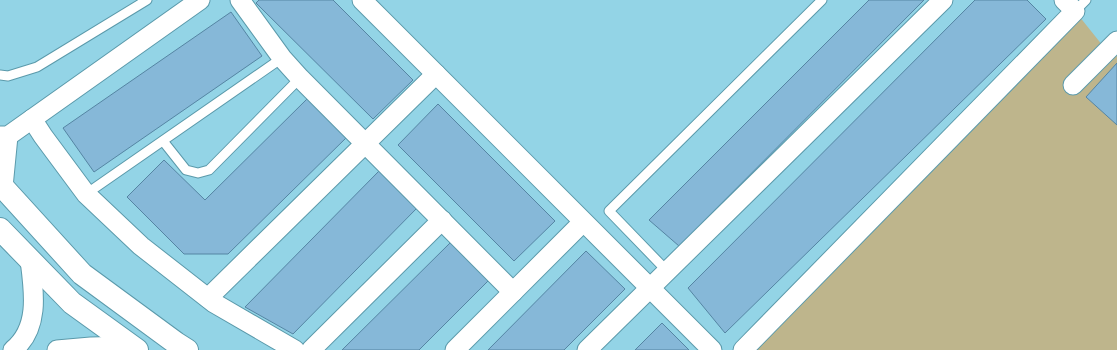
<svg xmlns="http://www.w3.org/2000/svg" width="1117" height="350" font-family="'PT Serif',serif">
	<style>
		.green { fill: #beb58c }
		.building { fill: #86b8d8; stroke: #5585a3 }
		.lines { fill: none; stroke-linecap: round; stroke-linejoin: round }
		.service-casing { stroke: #5b9aab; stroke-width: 11 }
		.minor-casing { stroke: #5b9aab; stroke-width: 21 }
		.tertiary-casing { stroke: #5b9aab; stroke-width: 24 }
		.service { stroke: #fff; stroke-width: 9 }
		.minor { stroke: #fff; stroke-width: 19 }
		.tertiary { stroke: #fff; stroke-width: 22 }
	</style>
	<rect width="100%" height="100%" fill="#93d4e6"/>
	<polygon class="green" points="1075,11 1107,51 1117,41 1117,350 743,350"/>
	<g class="building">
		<polygon points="259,0 333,0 413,80 373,119 256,3"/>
		<polygon points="869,0 924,0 679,246 649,220"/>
		<polygon points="975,0 1027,0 1046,19 725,333 688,288"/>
		<polygon points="231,12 262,56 94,172 63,128"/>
		<polygon points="1117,63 1117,125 1086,97"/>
		<polygon points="308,98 347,137 228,254 184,254 127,197 164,160 205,200"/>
		<polygon points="438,104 555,221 514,261 398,145"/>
		<polygon points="379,171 417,208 293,334 245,307"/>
		<polygon points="451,242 489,280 419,350 342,350"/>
		<polygon points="586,251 625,289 564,350 488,350"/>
		<polygon points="662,323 689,350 635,350"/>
	</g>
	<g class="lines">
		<defs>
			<g id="service">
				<polyline points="1075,11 1086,0"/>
				<polyline points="0,75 8,76 37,67 147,0"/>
				<polyline points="163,141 186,170 198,173 209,170 300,78"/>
				<polyline points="86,194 282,58"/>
				<polyline points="667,271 609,211 822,0"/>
			</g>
			<g id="minor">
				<polyline points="240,0 282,58 300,78 513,292"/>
				<polyline points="362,0 712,350"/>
				<polyline points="1073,85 1117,41"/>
				<polyline points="32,119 43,136 86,194 141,246 214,303 295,350"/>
				<polyline points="0,136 8,136 200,0"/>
				<polyline points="3,187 8,136"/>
				<polyline points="208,298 436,74"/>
				<path d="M13 350C40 328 34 291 30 260"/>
				<polyline points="57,350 91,347 131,346"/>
				<polyline points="311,350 442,220"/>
				<polyline points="455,350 583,222"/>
				<polyline points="587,350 943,0"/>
				<polyline points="743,350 1075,11 1064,0"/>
			</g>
			<g id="tertiary">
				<polyline points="0,184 82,274 176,343 187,350"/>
				<polyline points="0,229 72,303 137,350"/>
			</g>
		</defs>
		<use href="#service" class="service-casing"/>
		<use href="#minor" class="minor-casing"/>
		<use href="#tertiary" class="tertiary-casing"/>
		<use href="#service" class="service"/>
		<use href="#minor" class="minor"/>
		<use href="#tertiary" class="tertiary"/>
	</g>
</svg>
